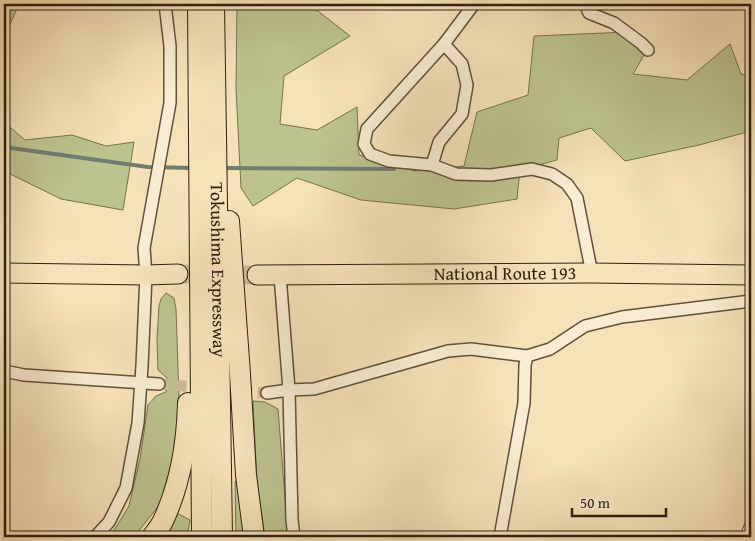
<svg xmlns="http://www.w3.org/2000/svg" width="755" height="541" font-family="'Gentium Book Plus',serif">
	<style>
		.green { fill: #bdc38f; stroke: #75724e }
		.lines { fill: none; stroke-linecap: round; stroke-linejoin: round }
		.stream { stroke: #707e70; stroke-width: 4 }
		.minor-tunnel { stroke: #cebb97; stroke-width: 11; stroke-dasharray: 11 5.5; stroke-linecap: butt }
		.trunk-tunnel { stroke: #cebb97; stroke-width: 19; stroke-dasharray: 19 9; stroke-linecap: butt }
		.minor-casing { stroke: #5f5039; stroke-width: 14 }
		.tertiary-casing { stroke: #5f5039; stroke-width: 16 }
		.trunk-casing { stroke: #2d200e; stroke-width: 21 }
		.motorway-casing { stroke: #2d200e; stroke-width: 22 }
		.minor { stroke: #f9ecd2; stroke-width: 11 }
		.tertiary { stroke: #f9ecd2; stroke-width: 14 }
		.trunk { stroke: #f6e2b9; stroke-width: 19 }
		.motorway { stroke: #f6e2b9; stroke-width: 20 }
		.labels { text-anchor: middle; stroke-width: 4; stroke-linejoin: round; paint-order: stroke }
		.street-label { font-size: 18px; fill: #2d200e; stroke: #f9ecd2 }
	</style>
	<rect width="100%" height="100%" fill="#f6e2b9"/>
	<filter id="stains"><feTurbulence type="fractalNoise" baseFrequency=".004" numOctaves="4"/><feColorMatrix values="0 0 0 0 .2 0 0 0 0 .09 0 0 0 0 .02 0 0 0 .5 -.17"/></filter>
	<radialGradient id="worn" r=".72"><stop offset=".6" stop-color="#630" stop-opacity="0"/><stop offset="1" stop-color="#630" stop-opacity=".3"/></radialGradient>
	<g class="green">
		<polygon points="4,4 19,4 4,38"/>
		<polygon points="237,4 309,4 350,36 284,76 280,124 317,130 357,107 359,155 415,171 464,166 477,112 528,95 534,36 628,32 644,55 633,74 687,80 730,44 741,74 751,77 751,131 699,145 625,161 591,128 559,138 557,160 520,170 517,199 454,209 361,200 297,178 253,206 241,188 236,89"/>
		<polygon points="4,122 25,140 72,135 106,146 134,142 123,210 61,199 4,171"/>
		<polygon points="166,293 174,298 176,309 179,398 175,451 160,504 134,537 110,537 129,506 140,459 148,405 156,396 166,392 167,378 158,370 157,339 159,306 161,299"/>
		<polygon points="253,401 265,402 278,409 288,537 265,537 257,482"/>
		<polygon points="235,481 239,482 249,537 236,537"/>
		<polygon points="175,512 190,520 187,537 160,537"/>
	</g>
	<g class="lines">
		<g class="stream">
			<polyline points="4,147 148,167 194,168"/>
			<polyline points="223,168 394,169"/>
		</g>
		<polyline class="minor-tunnel" points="159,384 267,393"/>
		<polyline class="trunk-tunnel" points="178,274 257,275"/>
		<defs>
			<g id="minor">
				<polyline points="585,4 589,13 614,23 641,43 648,50"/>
				<polyline points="444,44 462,64 467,85 462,114 439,142 432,165 456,174 491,175 532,169 552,174 567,184 577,198 590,264 590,273"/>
				<polyline points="432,165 389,161 370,154 364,144 367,129 444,44 474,4"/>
				<polyline points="280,275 289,390 292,520 294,537"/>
				<polyline points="4,371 24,375 159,384"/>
				<polyline points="267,393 289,390 314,389 448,351 471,349 527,356 550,349 585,326 622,317 751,301"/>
				<polyline points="95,537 109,522 126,488 138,423 142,366 146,275 144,248 170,103 170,46 165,4"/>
				<polyline points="500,537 524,403 525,365 527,356"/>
			</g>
			<polyline id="tertiary" points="747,537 751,528"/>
			<g id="trunk">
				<polyline points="4,273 146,275 178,274"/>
				<path id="s1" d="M257 275 590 273 751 275"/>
			</g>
			<g id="motorway">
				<polyline points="198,4 202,537"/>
				<path id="s2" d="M214 4 222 537"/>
				<polyline points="229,221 240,374 246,475 254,537"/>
				<path d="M152 537C156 532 160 527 163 521 180 485 187 442 188 403"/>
			</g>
		</defs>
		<use href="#minor" class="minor-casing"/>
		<use href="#tertiary" class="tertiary-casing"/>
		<use href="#trunk" class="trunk-casing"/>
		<use href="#motorway" class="motorway-casing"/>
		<use href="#minor" class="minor"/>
		<use href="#tertiary" class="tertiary"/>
		<use href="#trunk" class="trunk"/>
		<use href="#motorway" class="motorway"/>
	</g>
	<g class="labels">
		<g class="street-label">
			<text dy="6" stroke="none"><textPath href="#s2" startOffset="266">Tokushima Expressway</textPath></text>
			<text dy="6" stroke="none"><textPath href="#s1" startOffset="248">National Route 193</textPath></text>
		</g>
	</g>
	<rect width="755" height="541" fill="none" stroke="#f6e2b9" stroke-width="20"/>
	<rect x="5" y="5" width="745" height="531" fill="none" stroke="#2d200e" stroke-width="2.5"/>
	<rect x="10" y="10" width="735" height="521" fill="none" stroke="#2d200e"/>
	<path d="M572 508v8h94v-8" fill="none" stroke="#2d200e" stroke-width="2.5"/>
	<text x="580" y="508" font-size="15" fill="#2d200e" stroke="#f9ecd2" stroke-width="4" paint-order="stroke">50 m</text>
	<rect width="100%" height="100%" filter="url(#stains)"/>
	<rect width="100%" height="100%" fill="url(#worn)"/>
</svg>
